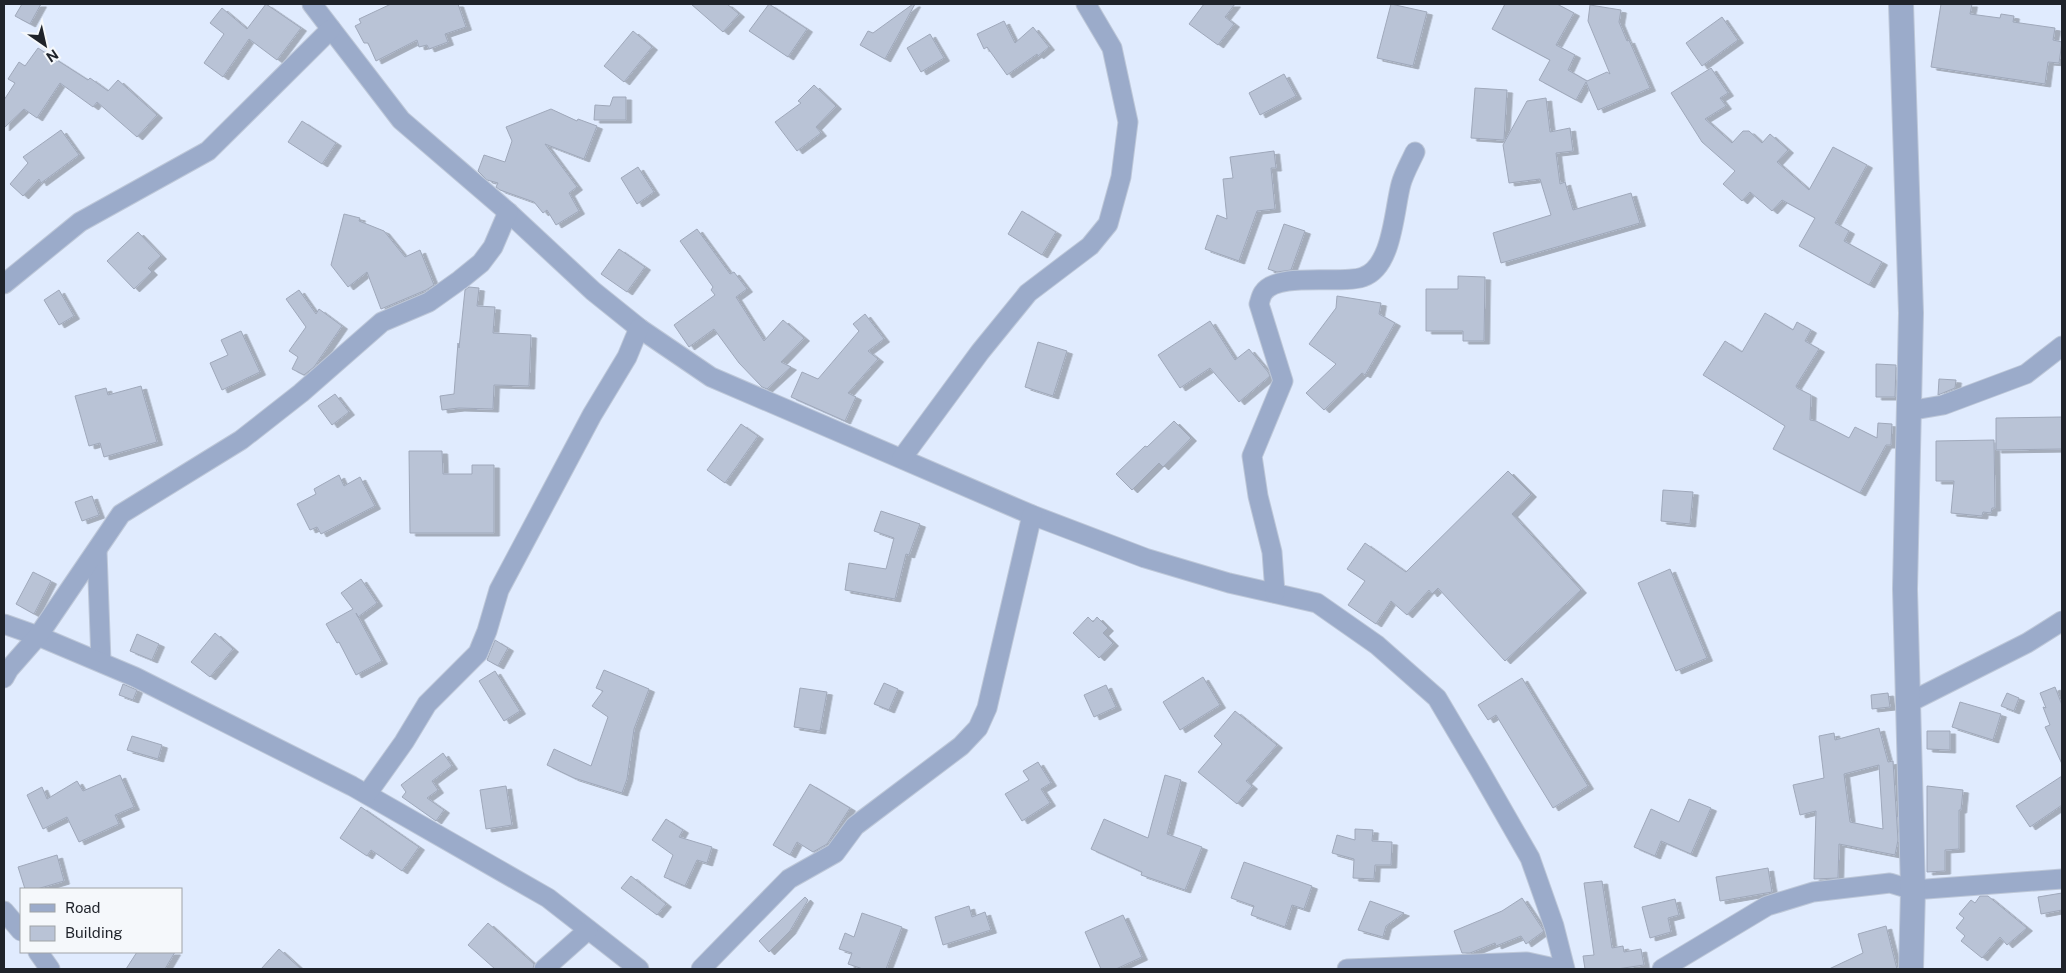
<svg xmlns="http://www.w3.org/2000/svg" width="2066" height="973" font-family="'Public Sans',sans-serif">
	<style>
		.building { fill: #b9c3d6; stroke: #9fa8ba; fill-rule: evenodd; filter: url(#shadow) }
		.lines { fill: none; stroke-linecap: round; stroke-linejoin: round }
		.minor-casing { stroke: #bdc7d8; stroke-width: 21 }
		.tertiary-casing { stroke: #bdc7d8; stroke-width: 26 }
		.minor { stroke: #9babca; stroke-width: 19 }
		.tertiary { stroke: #9babca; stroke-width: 24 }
	</style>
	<defs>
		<filter id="shadow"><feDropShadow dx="5.5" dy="3" stdDeviation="0" flood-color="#0004"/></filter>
	</defs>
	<rect width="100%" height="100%" fill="#e0ebfe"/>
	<g class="building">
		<polygon points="22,4 41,4 30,24 15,16"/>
		<polygon points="266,4 301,28 277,60 249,39 223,77 204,63 224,34 210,23 222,8 247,29"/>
		<polygon points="391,4 458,4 466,27 445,34 448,42 429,49 427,45 419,47 417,40 376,61 368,43 364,43 355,26 361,23 359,19"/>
		<polygon points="691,4 727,4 739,14 723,32"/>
		<polygon points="769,4 807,29 788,57 749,31"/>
		<polygon points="913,4 915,4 885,59 860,45 868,31 873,33"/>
		<polygon points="1204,4 1235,4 1225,17 1234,24 1218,45 1189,24"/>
		<polygon points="1391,4 1427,12 1413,66 1377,58"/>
		<polygon points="1505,4 1557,4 1574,13 1556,45 1575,55 1568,70 1587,81 1607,72 1610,74 1588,21 1590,5 1621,10 1619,22 1627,41 1629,40 1650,88 1598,110 1586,82 1576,100 1539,80 1550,60 1492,29"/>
		<polygon points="1941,4 1972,4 1970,14 2000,18 2001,14 2014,16 2013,22 2055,28 2053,40 2062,42 2059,63 2048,62 2045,84 1931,67"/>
		<polygon points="1722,17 1738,40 1702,66 1686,43"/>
		<polygon points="1004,21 1015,43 1033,27 1049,47 1038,56 1037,54 1007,75 987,47 984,49 977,34"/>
		<polygon points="633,31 652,47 624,82 604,66"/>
		<polygon points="930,34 944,58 921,72 907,48"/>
		<polygon points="38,48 88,80 90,78 108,91 118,80 157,115 137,137 97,102 93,107 60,83 37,118 24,109 4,128 4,100 15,83 8,79 19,62 25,66"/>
		<polygon points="1711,68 1728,93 1720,98 1726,106 1705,119 1732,143 1743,131 1749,131 1762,143 1770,134 1788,150 1777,162 1809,190 1833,147 1867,165 1835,223 1849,231 1844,241 1882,262 1869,285 1799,246 1815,218 1782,200 1772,211 1750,192 1742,201 1723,184 1735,171 1702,142 1671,93"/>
		<polygon points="1284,74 1296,96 1260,115 1249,93"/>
		<polygon points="814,85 836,106 816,127 821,133 797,151 775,122 801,103 798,101"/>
		<polygon points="1475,88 1507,90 1504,140 1471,138"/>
		<polygon points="613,97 626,97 626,120 594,120 595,105 610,106"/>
		<polygon points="1546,98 1550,132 1570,128 1573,151 1556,153 1560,184 1565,182 1573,210 1631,193 1640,223 1501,263 1493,233 1551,215 1540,179 1509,183 1503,145 1527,101"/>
		<polygon points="551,109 577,121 578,119 597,126 584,159 545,144 577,187 569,193 579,211 556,225 547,210 543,213 534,202 500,190 496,187 498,183 487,180 478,171 484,155 505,162 512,141 506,127"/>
		<polygon points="302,121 336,143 322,164 288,142"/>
		<polygon points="61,130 79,155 41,183 39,179 23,196 10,184 28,163 23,157"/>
		<polygon points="1274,151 1276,168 1271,168 1275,209 1257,211 1239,261 1205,249 1217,215 1227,219 1223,179 1233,178 1230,157"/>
		<polygon points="638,167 654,192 637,204 621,178"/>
		<polygon points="1022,211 1056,232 1042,255 1008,234"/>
		<polygon points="344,214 360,218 359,221 384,231 405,257 420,250 434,285 426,290 381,309 367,272 348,287 331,265"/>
		<polygon points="1284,224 1305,231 1291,270 1277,272 1268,269"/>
		<polygon points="697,229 730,274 734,272 747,289 736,297 764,341 783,320 804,338 781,362 791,367 767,389 762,387 739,363 714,329 689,347 674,325 715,295 711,290 713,287 680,241"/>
		<polygon points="138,232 161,256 148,268 152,272 134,289 107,261"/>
		<polygon points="619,249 645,267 627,292 601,274"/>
		<polygon points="1458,276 1485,277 1484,341 1463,341 1463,331 1426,331 1426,289 1458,289"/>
		<polygon points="469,287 479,288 477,306 495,307 493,333 531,335 529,386 494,385 493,409 459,408 442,410 440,396 454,394 458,343 459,348 465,290"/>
		<polygon points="59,290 74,316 59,325 44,300"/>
		<polygon points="299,290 316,314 319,309 342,326 314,367 304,375 292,369 298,357 289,351 306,327 286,299"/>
		<polygon points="1337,296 1381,303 1379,314 1395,323 1365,375 1362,373 1324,410 1306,393 1336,364 1309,344 1336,308"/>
		<polygon points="1765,313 1793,330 1797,322 1811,330 1805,341 1819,349 1796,386 1797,388 1811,395 1810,420 1816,421 1849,438 1855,427 1877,438 1878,423 1892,424 1891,445 1886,445 1860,493 1773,449 1785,426 1703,375 1725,341 1742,352"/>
		<polygon points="865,314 884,339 868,351 878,359 848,393 856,397 845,421 791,397 802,372 818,379 859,331 853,324"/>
		<polygon points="1210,321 1235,360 1249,349 1268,372 1270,376 1239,402 1210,368 1180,388 1158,355"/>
		<polygon points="241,331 260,372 222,390 210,363 228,355 221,340"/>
		<polygon points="1038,342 1067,351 1053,396 1025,387"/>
		<polygon points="1876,364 1896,365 1895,397 1876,397"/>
		<polygon points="1939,379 1956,380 1955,388 1938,395"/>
		<polygon points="141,386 157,442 104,457 100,443 89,446 75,396 106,388 108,395"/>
		<polygon points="335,394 349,412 332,425 318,406"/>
		<polygon points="2062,417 2062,449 1996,450 1996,418"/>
		<polygon points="1174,421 1191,438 1163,467 1159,463 1132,490 1116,474 1145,446 1147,447"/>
		<polygon points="741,424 758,436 725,483 707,470"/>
		<polygon points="1994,440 1995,508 1992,508 1991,513 1983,512 1982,516 1951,513 1954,481 1936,481 1936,441"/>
		<polygon points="409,451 442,451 443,474 472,474 472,465 494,465 494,533 410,533"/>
		<polygon points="1508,471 1531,494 1512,514 1581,590 1505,661 1438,588 1432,594 1429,590 1407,615 1391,601 1376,624 1348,605 1365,581 1347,569 1365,543 1406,572"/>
		<polygon points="339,475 344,486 360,477 375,506 321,534 317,527 310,530 297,504 316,494 314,489"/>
		<polygon points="1663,490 1693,492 1690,524 1661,521"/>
		<polygon points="92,496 99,515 82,521 75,502"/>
		<polygon points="881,511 920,524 909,555 906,554 895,599 845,590 849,563 886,569 894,538 874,531"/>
		<polygon points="1670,569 1707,658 1676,671 1638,583"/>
		<polygon points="33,572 51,581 34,614 16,604"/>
		<polygon points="361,579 377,603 358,617 356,613 382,661 356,675 339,642 337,643 326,624 353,609 341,593"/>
		<polygon points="1088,617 1093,622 1097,617 1108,628 1103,633 1113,643 1099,658 1073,633"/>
		<polygon points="215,633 233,649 210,677 191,662"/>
		<polygon points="137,634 159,644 152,660 130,651"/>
		<polygon points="495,640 508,648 498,666 487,660"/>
		<polygon points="604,670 649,689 634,729 627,779 622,793 574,778 547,765 554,749 591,766 608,717 592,706 603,691 596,688"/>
		<polygon points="495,671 520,711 504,721 479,681"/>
		<polygon points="1203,677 1220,705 1180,730 1163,702"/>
		<polygon points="1522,678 1588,786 1553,808 1496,715 1488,720 1478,705"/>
		<polygon points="884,683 898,689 889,710 874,704"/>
		<polygon points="123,684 137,690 133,700 119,695"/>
		<polygon points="1106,685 1116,707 1094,717 1084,695"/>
		<polygon points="2055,687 2062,705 2062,764 2045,727 2050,725 2043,707 2046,708 2040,693"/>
		<polygon points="800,688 827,692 820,731 794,727"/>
		<polygon points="1888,693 1890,707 1872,709 1871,695"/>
		<polygon points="2007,693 2019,698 2014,711 2001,706"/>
		<polygon points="1960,702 2001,714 1993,740 1952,727"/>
		<polygon points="1235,711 1277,745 1246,781 1252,786 1237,804 1198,772 1222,744 1214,736"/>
		<path d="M1879 728 1888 762 1893 761 1898 840 1895 855 1839 844 1838 878 1814 879 1816 811 1800 815 1793 785 1824 778 1819 736 1834 733 1835 740ZM1879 765 1883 829 1850 822 1844 774Z"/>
		<polygon points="1927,731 1950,731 1950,750 1927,749"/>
		<polygon points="132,736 162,745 158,759 127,750"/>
		<polygon points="443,753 452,766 432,781 438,790 427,798 444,810 436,821 402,797 406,792 401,785"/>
		<polygon points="1038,762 1051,783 1041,789 1050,803 1022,821 1005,794 1029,780 1023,771"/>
		<polygon points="120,775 134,807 115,815 119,824 79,842 67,817 43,829 27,795 42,787 47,799 77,781 83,791"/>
		<polygon points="1165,775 1181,780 1167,834 1202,847 1185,890 1141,875 1142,872 1091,849 1104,819 1148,838"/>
		<polygon points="2062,776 2062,805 2030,827 2016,806"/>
		<polygon points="810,784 850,808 827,844 813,852 797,842 790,855 773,845"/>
		<polygon points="506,786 512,825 486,829 480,790"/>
		<polygon points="1927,786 1963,790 1961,810 1959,810 1959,849 1945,850 1945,871 1927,872"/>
		<polygon points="1689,799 1711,808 1691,854 1661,841 1655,856 1634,847 1651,809 1679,822"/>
		<polygon points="361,807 419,847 402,871 371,850 367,856 340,838"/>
		<polygon points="666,819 683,830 679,837 712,847 707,863 697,860 685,886 664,877 673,855 652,840"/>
		<polygon points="1355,829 1373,830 1372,841 1392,842 1391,865 1375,865 1374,879 1353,878 1354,859 1332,853 1337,835 1355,840"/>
		<polygon points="57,855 64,881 37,889 25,889 18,867"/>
		<polygon points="1244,862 1312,886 1304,909 1292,905 1285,927 1251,915 1254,906 1231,898"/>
		<polygon points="1768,868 1772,892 1720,901 1716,877"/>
		<polygon points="631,876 666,904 657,915 621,888"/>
		<polygon points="1602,881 1612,948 1623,946 1624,952 1641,949 1644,965 1617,969 1585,969 1583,956 1594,955 1584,883"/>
		<polygon points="2062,893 2062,910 2041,914 2038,897"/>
		<polygon points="1980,896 1988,896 2027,928 2007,945 2000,937 1982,958 1961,941 1965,936 1956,928 1964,918 1959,914 1971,900 1975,903"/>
		<polygon points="805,897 808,900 790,931 769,952 759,941"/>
		<polygon points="1522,898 1544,931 1526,944 1521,936 1496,946 1495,943 1470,953 1462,953 1454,931 1502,911"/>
		<polygon points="1675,899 1679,915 1668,918 1671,932 1650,938 1642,907"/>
		<polygon points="1370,901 1404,913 1386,926 1383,937 1358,930"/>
		<polygon points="969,906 972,917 985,912 991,930 943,945 935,917"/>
		<polygon points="862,913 902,927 886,969 863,969 848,964 852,953 839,949 845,933 854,937"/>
		<polygon points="1123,915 1142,957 1116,969 1101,969 1085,932"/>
		<polygon points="488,923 534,964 533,969 495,969 468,945"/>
		<polygon points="1886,926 1897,969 1829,969 1863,953 1858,934"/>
		<polygon points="279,949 301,969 261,969"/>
		<polygon points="137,952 175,952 165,969 126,969"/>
	</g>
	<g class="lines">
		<defs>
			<g id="minor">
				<polyline points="312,4 401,120 508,212 593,291 639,328 711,377 1032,515 1145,558 1229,583 1317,603 1377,645 1437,698 1479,769 1530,858 1554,926 1565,969"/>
				<polyline points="4,284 80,222 208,151 331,29"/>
				<polyline points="1908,411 1943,405 2026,374 2062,346"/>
				<polyline points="902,458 980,352 1028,293 1090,246 1108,224 1121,177 1128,122 1112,48 1086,4"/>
				<polyline points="97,551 101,662"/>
				<path d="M1275 593 1272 552 1258 496 1252 456 1283 381 1259 304C1260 301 1261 296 1263 293 1277 271 1341 285 1363 277 1393 267 1394 209 1401 184 1404 173 1410 163 1415 152"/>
				<polyline points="4,624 38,636 135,677 352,786 548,898 639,969"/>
				<polyline points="4,678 9,669 38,636 121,514 241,440 301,393 382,322 429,302 460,280 481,263 493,247 508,212"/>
				<polyline points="1908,703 2027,643 2062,621"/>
				<polyline points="367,794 404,742 427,704 478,653 487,631 499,590 592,415 627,357 639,328"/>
				<polyline points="4,911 21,931"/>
				<polyline points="38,952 50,969"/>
				<polyline points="544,969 588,930"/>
				<polyline points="701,969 789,879 835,853 855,826 961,746 978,728 987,708 1032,515"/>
				<polyline points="1347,969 1527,962 1559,969"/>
				<polyline points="1662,969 1767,906 1813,892 1890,883 1913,890 2062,879"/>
			</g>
			<polyline id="tertiary" points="1901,4 1911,313 1905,589 1913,890 1911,969"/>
		</defs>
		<use href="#minor" class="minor-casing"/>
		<use href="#tertiary" class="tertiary-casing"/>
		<use href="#minor" class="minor"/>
		<use href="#tertiary" class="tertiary"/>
	</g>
	<rect width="2066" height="973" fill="none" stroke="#1f232a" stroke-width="10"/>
	<rect x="20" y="888" width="162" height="65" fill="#f5f8fb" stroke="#9fa3a7"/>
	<rect x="30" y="904" width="25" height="8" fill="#9babca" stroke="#9fa3a7"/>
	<text x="65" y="913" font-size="15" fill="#1f232a">Road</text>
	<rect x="30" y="926" width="25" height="15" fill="#b9c3d6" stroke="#9fa3a7"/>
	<text x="65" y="938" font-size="15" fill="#1f232a">Building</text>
	<g transform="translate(45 45) rotate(146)" stroke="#f5f8fb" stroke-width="4" paint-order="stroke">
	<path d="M0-4L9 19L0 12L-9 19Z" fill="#1f232a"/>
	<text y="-8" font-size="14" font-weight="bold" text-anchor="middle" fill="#1f232a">N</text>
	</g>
</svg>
